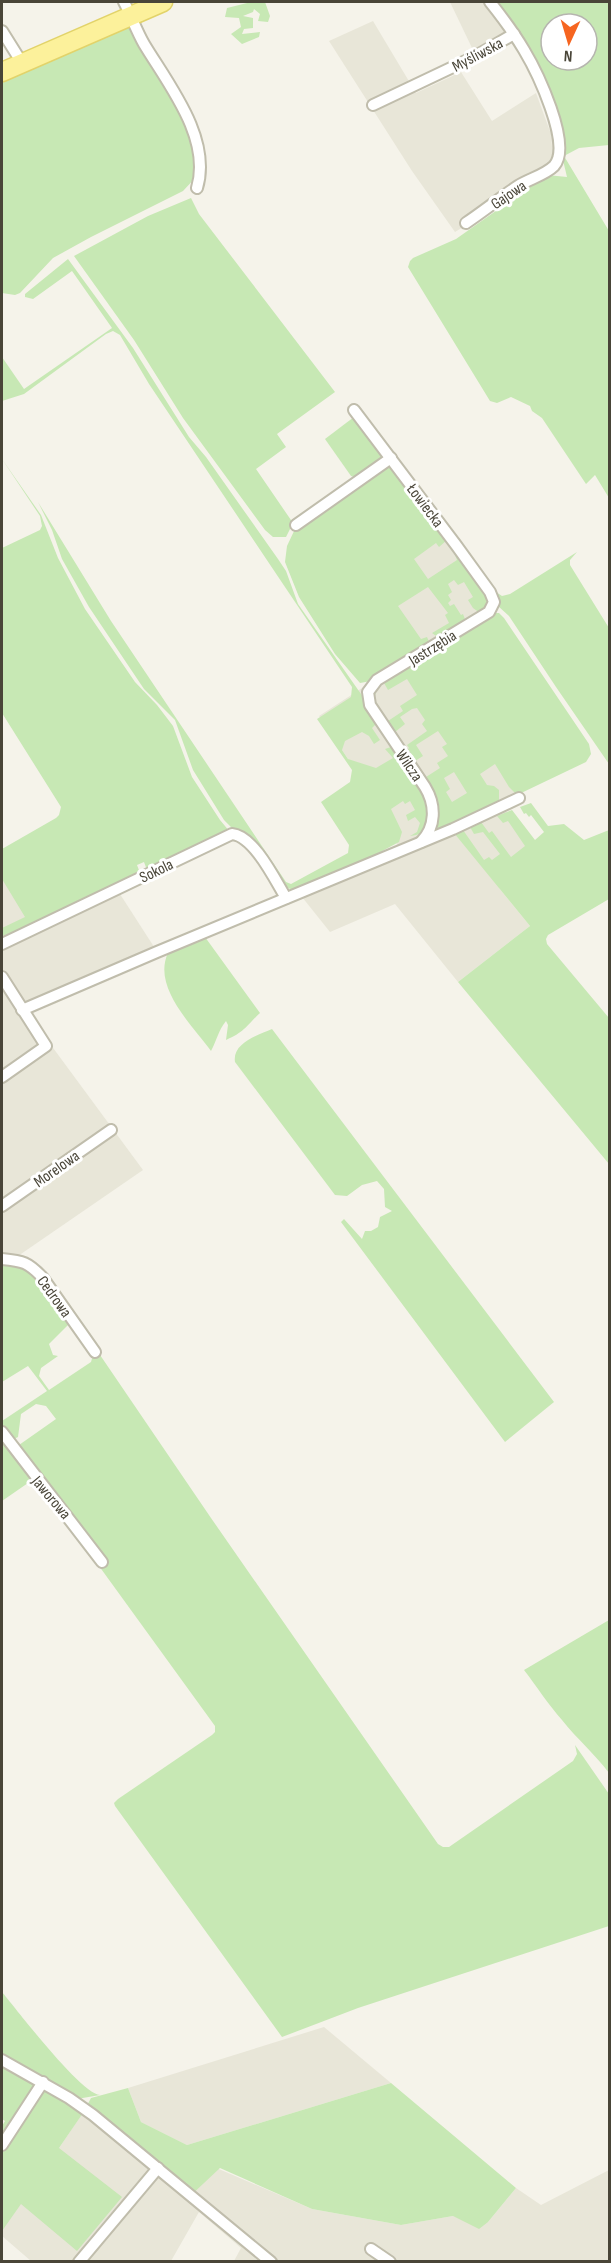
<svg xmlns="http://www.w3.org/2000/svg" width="611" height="2263" font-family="'Sofia Sans Condensed',sans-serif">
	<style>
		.residential { fill: #e8e6d8 }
		.green { fill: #c7e8b4; fill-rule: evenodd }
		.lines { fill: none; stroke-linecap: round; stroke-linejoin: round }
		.minor-casing { stroke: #c0bdac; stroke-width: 14 }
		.primary-casing { stroke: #e2d36a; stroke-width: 21 }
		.minor { stroke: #fff; stroke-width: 10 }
		.primary { stroke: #fcf19b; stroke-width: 18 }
		.labels { text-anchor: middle; stroke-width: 6; stroke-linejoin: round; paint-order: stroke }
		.street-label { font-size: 16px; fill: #494538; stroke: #fff }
	</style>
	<rect width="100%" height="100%" fill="#f5f3ea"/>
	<g class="residential">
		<polygon points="450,2 483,2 506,34 473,50"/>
		<polygon points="373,21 416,93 461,72 492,121 536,93 551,134 554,171 455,232 412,171 329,41"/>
		<polygon points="448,528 500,600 425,647 525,797 504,809 545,866 499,888 530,926 458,982 395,904 330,932 302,897 400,850 361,778 319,716 425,647 376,576"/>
		<polygon points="109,877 156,950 25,1007 2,968 2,878"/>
		<polygon points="2,971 17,999 143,1170 2,1267"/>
		<polygon points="324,2027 391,2083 187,2145 141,2122 128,2088"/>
		<polygon points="84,2111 312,2209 401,2225 453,2216 488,2222 516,2188 541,2205 609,2170 609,2261 234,2261 241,2248 199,2212 171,2261 31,2261 2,2236 2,2172 59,2148"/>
	</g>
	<g class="green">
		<polygon points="251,2 265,2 270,16 268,22 258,21 260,14 254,9 253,12 243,16 253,18 253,28 244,29 242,34 260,32 259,37 242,44 231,34 241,27 239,18 225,17 227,8"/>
		<path d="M494 2H609V145L579 148 564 156 609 231V498L595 475 586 484 542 418 532 411 530 406 511 397 497 403 490 401 408 267 410 261 413 258 456 239 547 175 567 177 562 156 557 122ZM551 24H587V60H551Z"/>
		<polygon points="131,24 172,94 195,147 196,177 183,191 91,237 53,258 20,293 15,295 2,293 2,80"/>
		<polygon points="191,198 199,214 335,392 277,434 286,447 256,469 293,523 286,537 273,537 265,530 183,418 134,340 74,256 148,216"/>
		<path d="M68 259 133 348 189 437 206 457 278 559 286 571 298 604 361 694 377 723 372 728 380 740 374 744 369 736 362 732 345 741 342 750 348 759 376 768 393 758 385 749 394 746C410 770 433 792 427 823 425 833 419 835 410 836L417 832 420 823 415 817 408 821 406 815 415 810 410 801 405 804 403 801 391 809 402 832 399 842 358 864 294 890 284 887 251 839 244 833 233 829 224 820 193 770 175 720 144 689 89 607 62 559 52 530 38 502 111 621 286 882 291 884 348 853 349 845 321 802 350 782 352 770 317 719 351 697 352 687 149 384 120 335 113 331 106 334 24 394 2 401V357L24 389 112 328 72 271 33 299 25 297V294Z"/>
		<polygon points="354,417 383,455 383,458 357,478 351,476 325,439"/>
		<polygon points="2,459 41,515 58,558 85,609 135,682 157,705 173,726 192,777 220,820 230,832 147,870 144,862 137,865 140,873 30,926 2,936 2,928 25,917 2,879 2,849 56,818 59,815 61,807 2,713 2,548 40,530 42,526 40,516"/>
		<polygon points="389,463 447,540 439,547 436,543 414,559 428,579 457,560 455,555 457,554 489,596 489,607 480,613 473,608 468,600 473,597 464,582 458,585 454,580 448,584 452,592 448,595 451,600 448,603 450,606 454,604 461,615 463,614 466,622 439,638 432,633 449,623 445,615 448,613 428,587 398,606 421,639 427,637 430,644 371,681 360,683 335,654 299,597 285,562 287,546 295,529"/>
		<polygon points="577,552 570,560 570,565 609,628 609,764 556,687 509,616 498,606 496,592 502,596 510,594"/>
		<path d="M492 613H499L504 618 589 744 591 754 586 762 517 795 509 787 495 764 480 774 487 785 494 786 499 790V801L465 819 433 832 434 826 421 774 422 772 426 777 440 768 437 763 448 756 442 747 447 744 438 731 416 745 423 756 415 761 407 750 409 748 407 745 427 731 422 724 425 720 417 708 412 709 400 717 405 724 395 732 388 721 403 711 400 706 417 695 407 679 388 690 384 683 377 687 374 701 376 704 373 705 372 689ZM454 772 467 793 452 802 446 792 450 789 444 778Z"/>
		<polygon points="531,803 548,826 564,824 584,840 609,830 609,899 548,935 546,939 547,944 609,1018 609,1164 458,982 530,926 454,833 463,830 484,860 489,857 492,860 500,854 483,832 474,834 470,827 481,822 489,833 492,831 511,857 525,846 508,821 503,823 497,816 512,810 535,840 544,832 531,815 529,817 526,813 524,814 520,807"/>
		<path d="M205 937 260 1013C247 1025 245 1032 226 1040L228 1025 226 1021C218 1031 217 1040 211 1051 192 1025 152 987 168 953Z"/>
		<path d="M272 1029 554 1402 505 1442 341 1222 344 1219 362 1239 365 1231H371L378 1227 380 1217 392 1211 385 1207 384 1189 377 1181 362 1185 347 1196 335 1195 235 1062C232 1043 258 1035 272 1029Z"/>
		<polygon points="2,1262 29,1268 70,1323 49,1344 53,1355 58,1356 41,1368 39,1376 49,1390 91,1362 93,1355 98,1352 211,1518 438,1844 443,1847 449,1847 573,1761 577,1754 575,1745 609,1794 609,1926 358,2008 282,2037 115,1806 114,1803 118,1799 212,1735 215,1732 215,1726 49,1497 28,1463 30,1460 28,1456 23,1457 19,1445 56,1419 46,1406 36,1404 21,1414 18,1437 14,1439 2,1425 2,1421 47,1391 28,1366 2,1382"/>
		<polygon points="2,1438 38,1485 28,1483 2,1501"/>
		<path d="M609 1620V1773C595 1754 577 1739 562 1720 548 1704 537 1687 524 1670Z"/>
		<path d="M2 1992C17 2010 81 2094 100 2095L77 2099 2 2055Z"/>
		<polygon points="2,2063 36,2084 2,2139 2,2126 5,2121 2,2119"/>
		<polygon points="391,2083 516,2188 488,2222 479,2229 453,2216 401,2225 312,2209 220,2168 187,2199 84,2111 91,2098 128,2088 141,2122 187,2145"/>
		<polygon points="46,2089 83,2113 59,2148 122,2197 77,2251 21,2204 2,2231 2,2151 41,2092"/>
	</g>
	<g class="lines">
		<defs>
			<g id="minor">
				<path d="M124 2C131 15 136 30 144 44 168 84 212 138 197 188"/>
				<polyline points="2,31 22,63"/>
				<polyline points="373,105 474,57 514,34"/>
				<path d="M466 223C484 211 501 197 518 186 529 179 545 175 554 166 573 145 536 70 524 50 514 33 502 17 490 2"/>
				<path d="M354 410 456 545 490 592 494 602 489 612 377 680 368 692 370 705 425 787C436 805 436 827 421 842"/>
				<polyline points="296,525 391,458"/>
				<path d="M2 944 232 834C254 836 275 880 286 898"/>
				<polyline points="2,977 46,1046 2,1077"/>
				<polyline points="22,1010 157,952 453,829 519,798"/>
				<polyline points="2,1206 111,1130"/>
				<path d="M2 1259C23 1261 28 1262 43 1278L95 1352"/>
				<polyline points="2,1432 102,1562"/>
				<polyline points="2,2060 69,2098 93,2115 271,2262"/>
				<polyline points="2,2145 43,2082"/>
				<polyline points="371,2249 390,2262"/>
				<polyline points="79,2262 158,2168"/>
			</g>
			<polyline id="primary" points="2,72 163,2"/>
		</defs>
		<use href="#minor" class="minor-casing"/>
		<use href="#primary" class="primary-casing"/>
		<use href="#minor" class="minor"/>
		<use href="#primary" class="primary"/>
	</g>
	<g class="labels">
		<g class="street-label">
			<text transform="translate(477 54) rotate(-28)" y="6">Myśliwska</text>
			<text transform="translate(508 194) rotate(-34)" y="6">Gajowa</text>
			<text transform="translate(426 505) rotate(53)" y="6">Łowiecka</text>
			<text transform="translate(432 647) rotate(-32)" y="6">Jastrzębia</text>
			<text transform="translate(410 765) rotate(56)" y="6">Wilcza</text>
			<text transform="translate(156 870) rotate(-26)" y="6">Sokola</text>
			<text transform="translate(56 1168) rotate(-35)" y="6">Morelowa</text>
			<text transform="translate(55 1296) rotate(54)" y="6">Cedrowa</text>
			<text transform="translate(52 1497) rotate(50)" y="6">Jaworowa</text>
		</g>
	</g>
	<rect width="611" height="2263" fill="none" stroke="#494538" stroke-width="6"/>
	<g transform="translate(569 42) rotate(184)"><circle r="28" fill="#ffffff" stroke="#b6b5af" stroke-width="1.5"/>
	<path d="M0-4.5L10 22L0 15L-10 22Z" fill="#f66520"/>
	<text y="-9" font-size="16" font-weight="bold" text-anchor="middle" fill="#494538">N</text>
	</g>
</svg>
